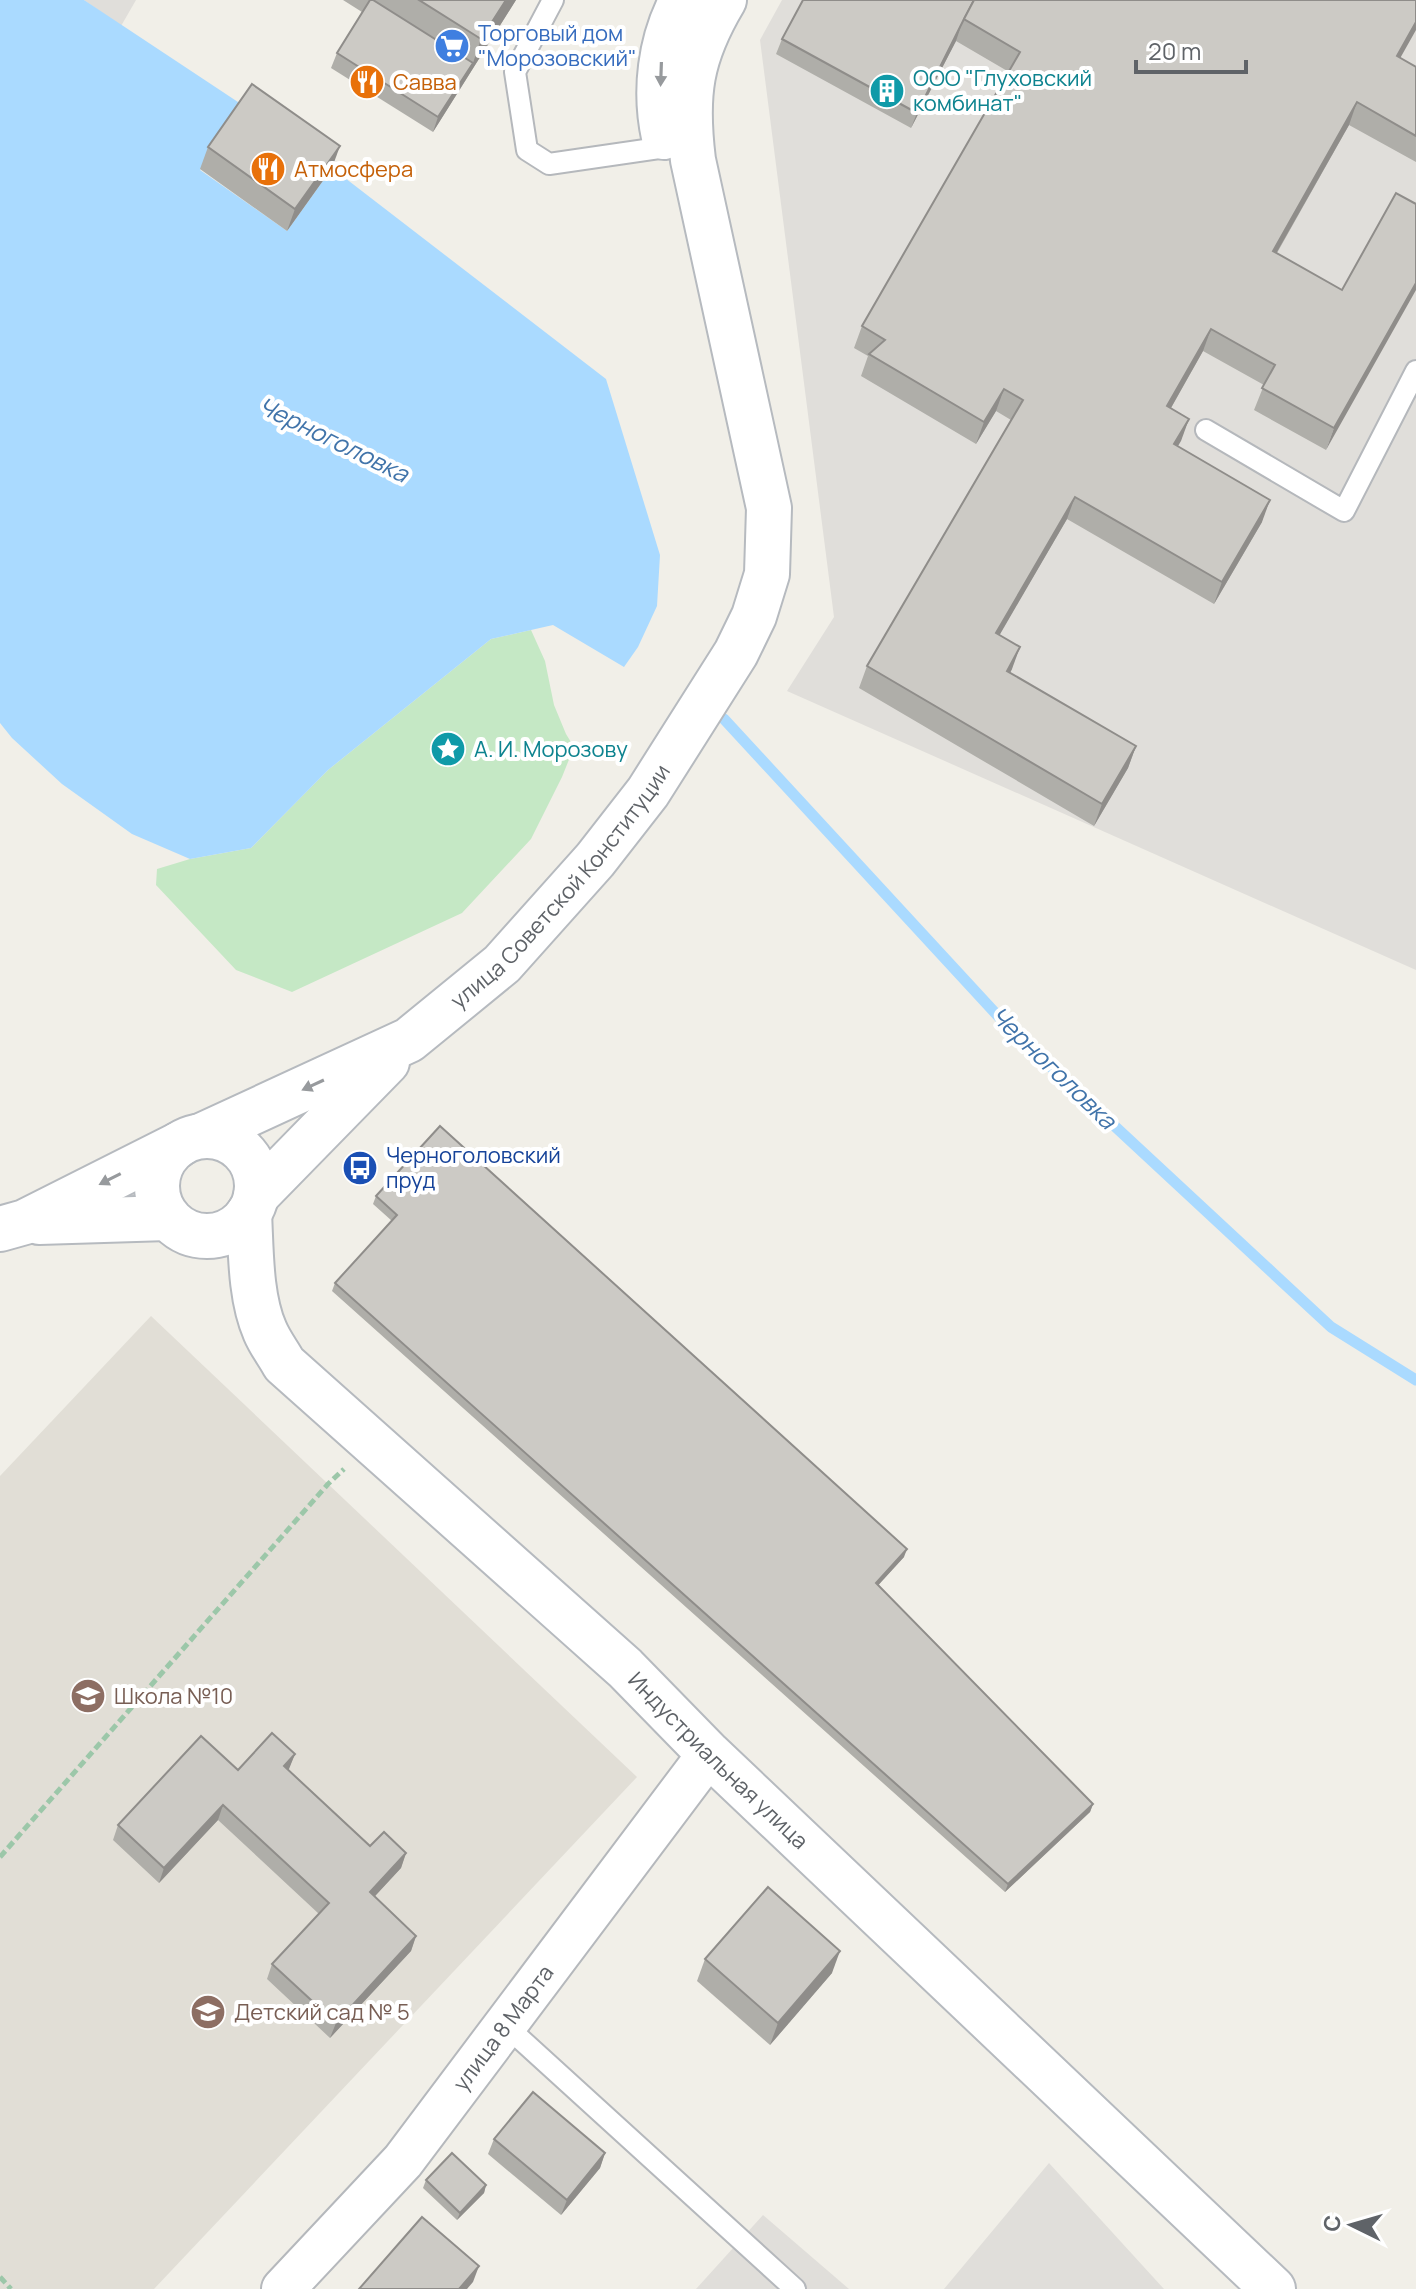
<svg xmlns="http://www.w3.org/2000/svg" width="1416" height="2289" font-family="Manrope,sans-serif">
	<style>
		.industrial { fill: #e0deda }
		.education { fill: #e1ded6 }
		.green { fill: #c5e8c5 }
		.water { fill: #aadaff }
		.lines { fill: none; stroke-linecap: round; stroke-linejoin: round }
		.stream { stroke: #aadaff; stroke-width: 11 }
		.lane-casing { stroke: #b5b8bc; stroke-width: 24 }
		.street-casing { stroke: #b5b8bc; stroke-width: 46 }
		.secondary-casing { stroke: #b6babf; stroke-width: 48 }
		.path { stroke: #9cc7a9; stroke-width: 5; stroke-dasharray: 8 4; stroke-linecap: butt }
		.lane { stroke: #fff; stroke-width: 20 }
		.street { stroke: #fff; stroke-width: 42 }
		.secondary { stroke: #fff; stroke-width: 44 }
		.wall { fill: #afaea9 }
		.shaded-wall { fill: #8f8d8a }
		.building { fill: #cccac5; stroke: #8f8d8a; stroke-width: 2 }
		.oneway { fill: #979a9d }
		.labels { text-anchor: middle; stroke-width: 8; stroke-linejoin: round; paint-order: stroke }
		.shop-label { font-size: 22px; fill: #366cbe; stroke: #fff; text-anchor: start }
		.culture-label { font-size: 22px; fill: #0d838f; stroke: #fff; text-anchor: start }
		.food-label { font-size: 22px; fill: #c56008; stroke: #fff; text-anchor: start }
		.street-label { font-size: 22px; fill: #5f6368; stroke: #fff }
		.transit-label { font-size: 22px; fill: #164399; stroke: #fff; text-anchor: start }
		.education-label { font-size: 22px; fill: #785e54; stroke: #fff; text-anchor: start }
		.water-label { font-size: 24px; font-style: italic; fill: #4174aa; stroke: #fff }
	</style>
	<rect width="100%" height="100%" fill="#f1efe8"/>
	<g class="industrial">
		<polygon points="84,0 136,0 121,26"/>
		<polygon points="782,0 1416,0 1416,970 787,691 834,617 760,40"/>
		<polygon points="1049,2163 1164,2289 944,2289"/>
		<polygon points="763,2215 849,2289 696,2289"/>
	</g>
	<polygon class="education" points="151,1316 637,1777 154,2289 0,2289 0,1476"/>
	<polygon class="green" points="531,630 545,661 554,705 566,734 574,747 562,777 531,839 462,913 292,992 236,970 156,885 157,869 190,859 251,848 328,770 491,639"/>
	<polygon class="water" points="0,0 84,0 244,106 200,170 287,231 332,168 606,379 660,555 657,606 638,647 624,667 553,625 491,639 328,770 251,848 190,859 132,834 62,784 12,738 0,723"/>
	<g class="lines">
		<polyline class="stream" points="724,719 1010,1029 1331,1327 1416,1380"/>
		<defs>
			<g id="lane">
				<polyline points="553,0 515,72 527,150 549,164 666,147"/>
				<polyline points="1206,430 1344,511 1416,371"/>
				<polyline points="505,2025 795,2289"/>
			</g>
			<g id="street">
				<path id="s1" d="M283 2289 403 2161 709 1754"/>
			</g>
			<g id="secondary">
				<path d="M664 137C654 91 660 41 682 0"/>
				<path id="s2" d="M201 1136 409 1040 502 964 595 860 648 792 736 653 754 616 767 574 769 508 693 160C685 95 690 57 724 0"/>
				<circle cx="207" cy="1186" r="50"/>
				<polyline points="256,1196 387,1062"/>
				<path id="s3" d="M249 1213C251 1250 250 1297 265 1331 270 1343 278 1353 284 1364L625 1668 709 1754 1273 2289"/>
				<polyline points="39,1222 168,1218"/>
				<polyline points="0,1229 25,1222 180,1144"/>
			</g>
		</defs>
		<use href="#lane" class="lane-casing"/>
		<use href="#street" class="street-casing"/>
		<use href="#secondary" class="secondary-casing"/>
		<g class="path">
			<polyline points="0,1857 328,1484 344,1469"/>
			<polyline points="0,2277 11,2289"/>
		</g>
		<use href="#lane" class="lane"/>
		<use href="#street" class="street"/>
		<use href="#secondary" class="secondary"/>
	</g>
	<g class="wall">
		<polygon points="343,0 516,0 433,132 331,68 337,53 362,12"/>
		<polygon points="803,0 1400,58 1416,67 1416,162 1349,125 1277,253 1342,290 1416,204 1326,450 1254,410 1264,385 1203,351 1171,408 1189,419 1177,446 1262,522 1214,604 1067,519 999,635 1012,669 1010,673 1136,746 1128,768 1094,826 859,688 867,666 1011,420 996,411 976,444 861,376 868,356 854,348 862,326 1009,72 956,41 911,128 776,54 782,39"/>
		<polygon points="208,147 332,168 287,231 200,169"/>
		<polygon points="376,1196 904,1557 878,1585 1093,1804 1090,1812 1005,1892 332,1291 335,1283 392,1221 373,1204"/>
		<polygon points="295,1754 288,1770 370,1846 406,1853 401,1868 374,1897 416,1936 411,1951 330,2038 267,1979 272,1964 319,1914 218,1820 159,1883 113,1840 118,1825 238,1770"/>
		<polygon points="705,1959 832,1973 770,2045 697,1981"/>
		<polygon points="494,2139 605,2153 600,2168 561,2215 488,2154"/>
		<polygon points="426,2180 486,2185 484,2193 457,2220 423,2188"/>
	</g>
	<g class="shaded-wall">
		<polygon points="506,0 516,0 433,132 438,117 473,63 481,39"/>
		<polygon points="1416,22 1416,30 1389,78 1397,56"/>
		<polygon points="961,26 956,41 911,128 917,113"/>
		<polygon points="1357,102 1349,125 1265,273 1273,251"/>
		<polygon points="340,146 332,168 287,231 295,209"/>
		<polygon points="1416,283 1416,290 1326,450 1334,428"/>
		<polygon points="1211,329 1203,351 1159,429 1167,406"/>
		<polygon points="1004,389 996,411 976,444 984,422"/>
		<polygon points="1189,419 1181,441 1166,466 1174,444"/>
		<polygon points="1075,497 1067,519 988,655 996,633"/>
		<polygon points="1270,500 1262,522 1214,604 1222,582"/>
		<polygon points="1020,647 1012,669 999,693 1007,671"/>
		<polygon points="1136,746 1128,768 1094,826 1102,804"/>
		<polygon points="907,1549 904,1557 873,1591 876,1583"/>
		<polygon points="295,1754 289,1769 278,1781 284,1766"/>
		<polygon points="1093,1804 1090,1812 1005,1892 1008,1884"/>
		<polygon points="223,1805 218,1820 159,1883 164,1868"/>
		<polygon points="406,1853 401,1868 364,1908 370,1892"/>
		<polygon points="416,1936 411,1951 330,2038 336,2023"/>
		<polygon points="840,1951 832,1973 770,2045 778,2023"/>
		<polygon points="605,2153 600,2168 561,2215 567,2200"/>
		<polygon points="486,2185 484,2193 457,2220 460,2213"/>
		<polygon points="479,2266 473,2282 467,2289 459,2289"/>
	</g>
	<g class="building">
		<polygon points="370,0 373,0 473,63 438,117 337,53"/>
		<polygon points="419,0 506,0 481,39"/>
		<polygon points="803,0 974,0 964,19 917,113 782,39"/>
		<polygon points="974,0 1416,0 1416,22 1397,56 1416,67 1416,136 1357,102 1273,251 1342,290 1396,193 1416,204 1416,283 1334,428 1262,388 1275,365 1211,329 1167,406 1189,419 1174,444 1270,500 1222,582 1075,497 996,633 1020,647 1007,671 1136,746 1102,804 867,666 1023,400 1004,389 984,422 869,354 885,340 862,326 1020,52 964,19"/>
		<polygon points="252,84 340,146 295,209 208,147"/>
		<polygon points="440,1126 907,1549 876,1583 1093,1804 1008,1884 335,1283 397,1215 376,1196"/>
		<polygon points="272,1733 295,1754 284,1766 370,1846 384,1832 406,1853 370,1892 416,1936 336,2023 272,1964 329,1903 223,1805 164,1868 118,1825 201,1736 238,1770"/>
		<polygon points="768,1887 840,1951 778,2023 705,1959"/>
		<polygon points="533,2092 605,2153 567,2200 494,2139"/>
		<polygon points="452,2153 486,2185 460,2213 426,2180"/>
		<polygon points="422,2217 479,2266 459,2289 359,2289"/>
	</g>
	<defs><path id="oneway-solid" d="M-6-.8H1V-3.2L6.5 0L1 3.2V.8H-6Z" transform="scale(2)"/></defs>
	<g class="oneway">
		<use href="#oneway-solid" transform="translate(661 74) rotate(92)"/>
		<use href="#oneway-solid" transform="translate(313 1085) rotate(155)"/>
		<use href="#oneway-solid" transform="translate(110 1179) rotate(153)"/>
	</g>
	<defs>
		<symbol id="supermarket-disc" viewBox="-11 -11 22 22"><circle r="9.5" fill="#3f7fe0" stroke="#fff"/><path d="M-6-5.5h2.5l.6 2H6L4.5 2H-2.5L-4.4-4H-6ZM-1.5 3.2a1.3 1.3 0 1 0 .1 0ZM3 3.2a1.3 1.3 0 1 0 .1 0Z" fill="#fff"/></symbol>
		<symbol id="restaurant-disc" viewBox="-11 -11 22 22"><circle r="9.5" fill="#e8710a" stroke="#fff"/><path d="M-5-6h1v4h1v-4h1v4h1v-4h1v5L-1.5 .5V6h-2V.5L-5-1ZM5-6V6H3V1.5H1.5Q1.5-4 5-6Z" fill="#fff"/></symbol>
		<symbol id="building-disc" viewBox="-11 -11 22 22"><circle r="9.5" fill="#0f9aa8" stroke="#fff"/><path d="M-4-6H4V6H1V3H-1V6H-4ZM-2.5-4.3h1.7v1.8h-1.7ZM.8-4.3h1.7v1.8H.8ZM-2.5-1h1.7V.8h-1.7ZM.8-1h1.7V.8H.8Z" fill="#fff"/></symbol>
		<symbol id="sight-disc" viewBox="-11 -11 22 22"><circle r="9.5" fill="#0f9aa8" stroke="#fff"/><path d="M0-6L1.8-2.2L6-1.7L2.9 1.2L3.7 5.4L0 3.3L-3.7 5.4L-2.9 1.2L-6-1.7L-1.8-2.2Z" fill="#fff"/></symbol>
		<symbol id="bus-disc" viewBox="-11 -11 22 22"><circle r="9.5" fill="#1a4fb4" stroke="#fff"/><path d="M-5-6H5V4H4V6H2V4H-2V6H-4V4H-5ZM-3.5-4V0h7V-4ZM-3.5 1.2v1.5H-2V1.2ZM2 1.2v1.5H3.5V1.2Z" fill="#fff"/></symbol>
		<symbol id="school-disc" viewBox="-11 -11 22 22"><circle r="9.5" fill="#8d6e63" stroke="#fff"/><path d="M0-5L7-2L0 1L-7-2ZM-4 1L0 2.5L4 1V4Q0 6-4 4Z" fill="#fff"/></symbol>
	</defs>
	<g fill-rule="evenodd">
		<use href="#supermarket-disc" x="432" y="26" width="40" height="40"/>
		<use href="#restaurant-disc" x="347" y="62" width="40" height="40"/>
		<use href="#building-disc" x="867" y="71" width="40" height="40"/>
		<use href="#restaurant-disc" x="248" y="149" width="40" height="40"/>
		<use href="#sight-disc" x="428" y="729" width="40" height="40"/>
		<use href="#bus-disc" x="340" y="1148" width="40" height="40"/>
		<use href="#school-disc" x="68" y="1676" width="40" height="40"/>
		<use href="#school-disc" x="188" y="1992" width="40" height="40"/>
	</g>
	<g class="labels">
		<g class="shop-label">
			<text x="478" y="41">Торговый дом<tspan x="478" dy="25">"Морозовский"</tspan></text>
		</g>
		<g class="culture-label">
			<text x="913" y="86">ООО "Глуховский<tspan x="913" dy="25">комбинат"</tspan></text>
			<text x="474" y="757">А. И. Морозову</text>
		</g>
		<g class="food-label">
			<text x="393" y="90">Савва</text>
			<text x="294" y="177">Атмосфера</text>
		</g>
		<g class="street-label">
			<text dy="8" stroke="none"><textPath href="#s2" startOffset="446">улица Советской Конституции</textPath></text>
			<text dy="8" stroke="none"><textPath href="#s3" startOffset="746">Индустриальная улица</textPath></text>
			<text dy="8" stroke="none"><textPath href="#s1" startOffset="342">улица 8 Марта</textPath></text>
		</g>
		<g class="transit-label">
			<text x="386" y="1163">Черноголовский<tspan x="386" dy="25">пруд</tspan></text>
		</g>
		<g class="education-label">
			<text x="114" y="1704">Школа №10</text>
			<text x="234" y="2020">Детский сад № 5</text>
		</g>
		<g class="water-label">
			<text transform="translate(333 440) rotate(26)" y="8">Черноголовка</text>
			<text transform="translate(1053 1068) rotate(44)" y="8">Черноголовка</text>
		</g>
	</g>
	<g transform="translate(1352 2225) rotate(275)" stroke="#ffffff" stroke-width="6" paint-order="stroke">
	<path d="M0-6L14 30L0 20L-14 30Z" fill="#5f6368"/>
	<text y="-12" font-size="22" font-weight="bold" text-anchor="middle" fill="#5f6368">С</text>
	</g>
	<path d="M1136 60v12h110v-12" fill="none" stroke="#5f6368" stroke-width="4"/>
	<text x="1148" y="60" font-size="24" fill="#5f6368" stroke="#ffffff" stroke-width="6" paint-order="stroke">20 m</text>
</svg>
